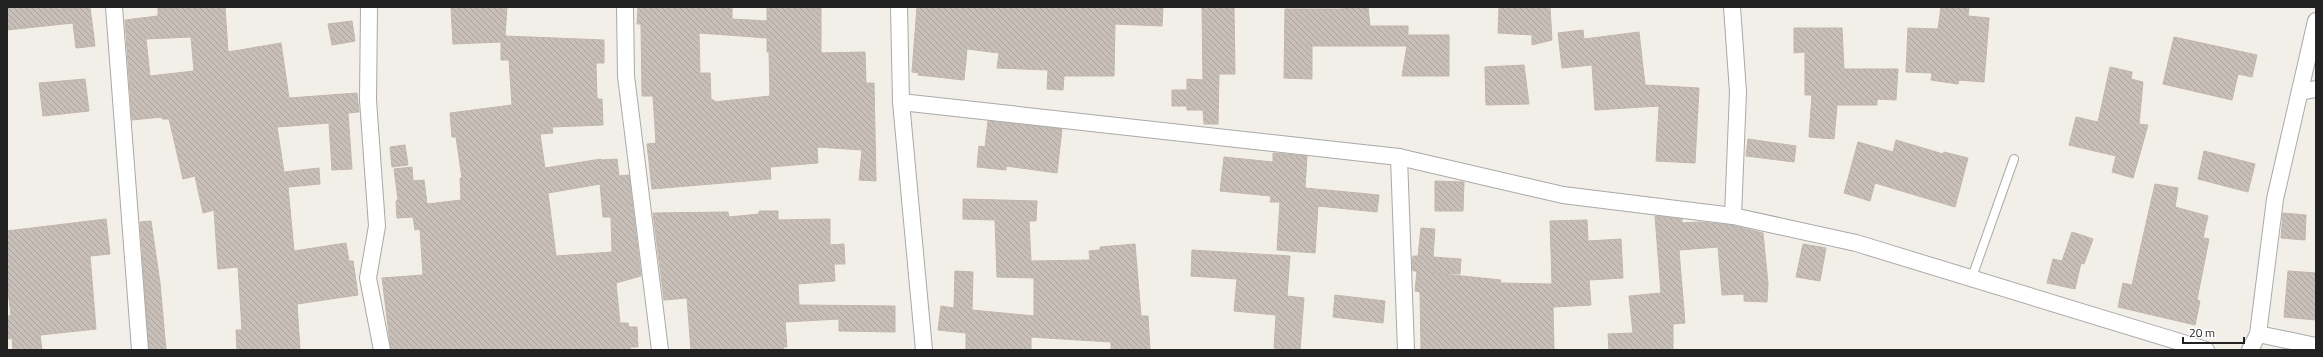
<svg xmlns="http://www.w3.org/2000/svg" width="2323" height="357" font-family="'Titillium Web',sans-serif">
	<style>
		.building { fill: url(#building-back-hatch); stroke: #c4b6ab; fill-rule: evenodd }
		.lines { fill: none; stroke-linecap: round; stroke-linejoin: round }
		.service-casing { stroke: #a9a9a9; stroke-width: 10 }
		.minor-casing { stroke: #a9a9a9; stroke-width: 18 }
		.service { stroke: #fff; stroke-width: 8 }
		.minor { stroke: #fff; stroke-width: 16 }
	</style>
	<defs>
		<pattern id="building-back-hatch" width="6" height="6" patternUnits="userSpaceOnUse"><rect width="6" height="6" fill="#c7bfb8"/><path d="M-1 5l2 2M0 0l6 6M5-1l2 2" fill="none" stroke="#aba49e"/></pattern>
	</defs>
	<rect width="100%" height="100%" fill="#f2efe9"/>
	<g class="building">
		<polygon points="7,7 57,7 57,9 90,7 95,46 76,48 73,23 7,30"/>
		<path d="M225 7 228 52 281 43 289 98 357 93 359 112 348 113 352 169 332 170 329 123 277 127 284 172 319 168 320 184 288 187 294 251 346 243 349 261H353L358 295 297 304 300 350H237L236 330H242L238 267 218 269 214 210 203 213 195 176 183 179 169 119H162V117L132 120 125 20 158 16V8ZM191 37 194 71 150 76 146 39Z"/>
		<path d="M451 7H507L505 36 604 40V63H596L597 99H602L603 125 552 127 553 133 540 134 545 168 601 159 602 160 617 159 619 176 629 175 641 276 616 283 620 323H628L629 327H637L638 347H630L631 350H391L382 278 423 275 420 229 415 230 413 217 397 218 396 201 398 200 394 169 412 167 413 181 424 180 427 204 461 200 460 178H462L456 137H452L450 113 512 105 509 60H501V42L453 44ZM600 184 603 217H611L612 252 556 256 548 193Z"/>
		<path d="M638 7H732V19L767 21V7L821 8V53L865 52 866 83H874L876 181 859 180 862 150 817 147 818 163 770 167 771 179 652 189 647 144 656 143 653 96H642L641 24H637ZM699 33 767 38V52H769L770 96 714 102V100H711L710 73H700Z"/>
		<polygon points="917,7 1163,7 1162,26 1115,24 1114,76 1064,76 1063,90 1047,89 1048,70 997,68 999,53 967,49 964,80 918,75 919,73 912,72"/>
		<polygon points="1202,7 1234,7 1235,74 1219,74 1218,124 1204,124 1203,110 1187,110 1187,106 1172,106 1172,90 1187,90 1187,79 1203,80"/>
		<polygon points="1343,7 1368,7 1370,26 1408,26 1408,37 1409,35 1449,35 1449,76 1402,76 1407,46 1312,46 1312,79 1284,78 1285,9 1343,9"/>
		<polygon points="1499,7 1550,7 1552,40 1532,45 1532,35 1498,33"/>
		<polygon points="1941,7 1969,7 1968,16 1989,18 1984,82 1959,80 1958,84 1931,80 1932,73 1906,72 1908,28 1938,29"/>
		<polygon points="352,21 355,41 332,45 328,24"/>
		<polygon points="1794,28 1842,28 1844,69 1898,69 1896,100 1877,99 1877,105 1837,105 1834,139 1809,137 1812,95 1805,95 1805,52 1794,53"/>
		<polygon points="1583,30 1584,39 1639,32 1645,85 1699,88 1695,163 1656,161 1659,106 1595,110 1592,65 1562,68 1558,33"/>
		<polygon points="2174,37 2257,55 2252,77 2238,74 2232,100 2163,84"/>
		<polygon points="1524,65 1529,104 1486,105 1485,67"/>
		<polygon points="2110,67 2132,72 2131,79 2143,82 2139,124 2148,125 2133,178 2112,172 2116,156 2069,145 2076,117 2098,122"/>
		<polygon points="85,79 89,111 43,116 39,83"/>
		<polygon points="988,121 1062,129 1057,173 1006,166 1006,170 977,167 979,146 985,147"/>
		<polygon points="1748,139 1796,146 1794,162 1746,156"/>
		<polygon points="1896,140 1943,154 1944,152 1968,158 1955,207 1875,183 1870,201 1844,193 1858,142 1893,152"/>
		<polygon points="405,145 408,165 392,167 390,147"/>
		<polygon points="2204,151 2255,164 2248,192 2198,179"/>
		<polygon points="1273,153 1307,156 1305,188 1379,195 1377,212 1318,206 1315,253 1277,250 1280,202 1270,202 1271,196 1220,191 1224,157 1273,162"/>
		<polygon points="1435,181 1464,182 1463,211 1435,211"/>
		<polygon points="2155,184 2178,188 2175,207 2208,216 2203,238 2209,239 2197,300 2200,301 2195,325 2118,307 2123,283 2132,285"/>
		<polygon points="963,199 1037,201 1036,221 1029,221 1031,261 1090,260 1089,251 1100,250 1100,247 1135,244 1141,316 1148,316 1150,350 1111,350 1111,342 1031,337 1031,350 966,350 966,333 938,330 941,306 954,308 955,271 973,272 972,310 1034,316 1034,278 997,277 995,220 963,219"/>
		<polygon points="759,211 778,211 778,220 830,219 830,245 844,244 845,264 834,264 835,281 798,284 799,305 895,306 895,332 839,331 839,319 785,322 787,347 783,347 784,350 691,350 687,298 664,300 653,213 728,212 729,217 759,214"/>
		<polygon points="2283,213 2306,215 2305,240 2281,238"/>
		<polygon points="1655,216 1682,219 1682,223 1700,222 1731,225 1763,233 1768,284 1767,302 1744,301 1744,294 1722,295 1718,247 1679,250 1685,323 1673,324 1673,350 1609,350 1608,334 1633,333 1629,296 1661,293"/>
		<polygon points="106,219 110,254 90,256 96,329 40,335 42,350 13,350 12,338 7,339 7,316 11,316 7,282 7,231"/>
		<polygon points="1587,220 1588,241 1621,239 1623,278 1589,280 1591,305 1553,307 1554,350 1421,350 1420,292 1415,291 1417,271 1413,271 1412,263 1413,256 1418,256 1421,228 1435,229 1433,257 1461,259 1460,274 1432,273 1501,280 1500,283 1552,284 1550,221"/>
		<polygon points="151,221 160,283 166,350 149,350 140,222"/>
		<polygon points="2072,232 2093,239 2084,264 2081,263 2075,289 2047,283 2053,259 2062,261"/>
		<polygon points="1803,244 1826,248 1820,281 1796,277"/>
		<polygon points="1192,250 1290,256 1287,296 1304,298 1300,350 1274,348 1276,315 1234,311 1237,279 1191,276"/>
		<polygon points="2288,271 2316,273 2316,320 2284,317"/>
		<polygon points="1335,295 1385,301 1383,323 1333,317"/>
	</g>
	<g class="lines">
		<defs>
			<polyline id="service" points="1971,280 2014,159"/>
			<g id="minor">
				<polyline points="114,7 140,350"/>
				<polyline points="369,7 368,100 377,226 368,278 382,350"/>
				<polyline points="625,7 626,76 660,350"/>
				<polyline points="899,7 901,102 924,350"/>
				<polyline points="1732,7 1738,92 1733,216"/>
				<polyline points="2300,92 2316,89"/>
				<polyline points="901,102 1399,157 1563,195 1733,216 1856,243 2206,350"/>
				<polyline points="1399,157 1406,350"/>
				<polyline points="2258,334 2316,346"/>
				<polyline points="2250,350 2258,334 2275,199 2316,21"/>
			</g>
		</defs>
		<use href="#service" class="service-casing"/>
		<use href="#minor" class="minor-casing"/>
		<use href="#service" class="service"/>
		<use href="#minor" class="minor"/>
	</g>
	<rect width="2323" height="357" fill="none" stroke="#222222" stroke-width="16"/>
	<path d="M2183 337v6h61v-6" fill="none" stroke="#222222" stroke-width="2"/>
	<text x="2189" y="337" font-size="12" fill="#222222" stroke="#ffffff" stroke-width="3" paint-order="stroke">20 m</text>
</svg>
